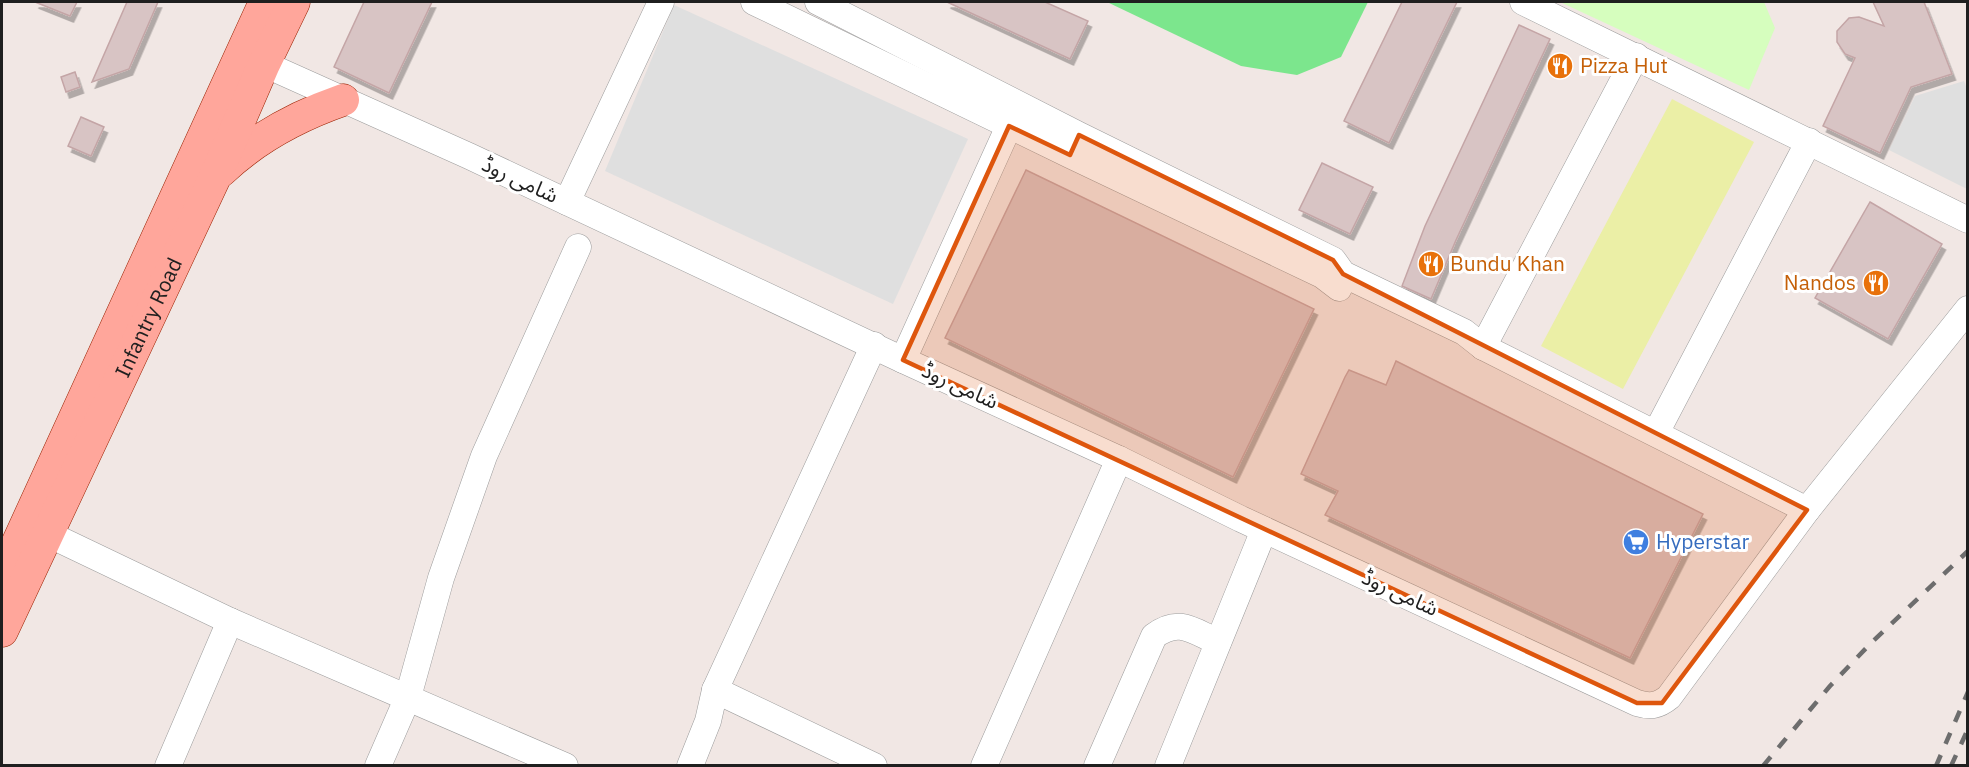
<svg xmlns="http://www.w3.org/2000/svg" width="1969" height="767" font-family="'IBM Plex Sans','Noto Sans Arabic',sans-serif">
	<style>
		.grass { fill: #ebefa6 }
		.park { fill: #d6febe }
		.pitch { fill: #7ce68d }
		.parking { fill: #dfdfdf }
		.building { fill: #d8c4c4; stroke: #c4a5a6; stroke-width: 1.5; filter: url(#shadow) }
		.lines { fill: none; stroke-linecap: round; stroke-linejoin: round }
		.minor-casing { stroke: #9c9c9c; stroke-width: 27 }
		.major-casing { stroke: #9a2100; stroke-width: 33 }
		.minor { stroke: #fff; stroke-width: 26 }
		.major { stroke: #ffa69b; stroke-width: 32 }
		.rail { stroke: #6d6d6d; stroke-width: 4.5; stroke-dasharray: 12 12; stroke-linecap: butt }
		.marked { fill: #de560d; fill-opacity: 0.2; stroke: #de560d; stroke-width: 4.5; stroke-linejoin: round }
		.labels { text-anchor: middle; stroke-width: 6; stroke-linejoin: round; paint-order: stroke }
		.food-label { font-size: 21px; fill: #c56008; stroke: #fff; text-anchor: start }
		.street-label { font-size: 21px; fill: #1f1f1f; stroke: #fff }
		.shop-label { font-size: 21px; fill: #366cbe; stroke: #fff; text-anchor: start }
	</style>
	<defs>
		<filter id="shadow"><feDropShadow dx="3.5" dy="6" stdDeviation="0" flood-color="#0004"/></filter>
	</defs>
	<rect width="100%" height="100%" fill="#f1e7e4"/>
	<polygon class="grass" points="1672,99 1754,142 1623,389 1541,346"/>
	<polygon class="park" points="1560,2 1764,2 1775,28 1749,90"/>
	<polygon class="pitch" points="1107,2 1368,2 1341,57 1297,75 1241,66"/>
	<g class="parking">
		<polygon points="674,5 968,139 893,304 605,171"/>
		<polygon points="1964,81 1968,91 1967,189 1889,150 1915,96"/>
	</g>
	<g class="building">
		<polygon points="35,2 77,2 70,16"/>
		<polygon points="127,2 158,2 129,69 92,82"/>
		<polygon points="364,2 432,2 389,93 334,67"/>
		<polygon points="947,2 1045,2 1088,21 1070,59"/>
		<polygon points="1402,2 1457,2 1389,143 1344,121"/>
		<polygon points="1873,2 1924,2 1952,74 1911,87 1880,153 1823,126 1855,58 1845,54 1837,42 1837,31 1849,18 1859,17 1884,26"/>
		<polygon points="1519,25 1550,39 1456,240 1431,299 1402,286 1425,226"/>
		<polygon points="75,72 80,87 66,92 61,77"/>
		<polygon points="81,117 104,127 91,156 68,146"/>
		<polygon points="1322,163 1373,187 1350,234 1299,210"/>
		<polygon points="1026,170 1314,309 1233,477 945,338"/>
		<polygon points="1870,202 1942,244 1888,339 1815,298"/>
		<polygon points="1396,361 1703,514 1630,658 1325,515 1338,491 1301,474 1345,377 1349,370 1386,385"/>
	</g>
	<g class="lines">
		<defs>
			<g id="minor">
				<polyline points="754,2 1070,155 1322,275 1339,288"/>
				<polyline points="818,2 1079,135 1333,260 1343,274 1464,332 1483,347 1807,510"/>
				<polyline points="1523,2 1968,220"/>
				<path d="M264 64 469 156 903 360 1119 459 1241 519 1637 703C1650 707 1658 706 1669 697L1807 510 1968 309"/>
				<polyline points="567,202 661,2"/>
				<polyline points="874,345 715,690 874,766"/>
				<polyline points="1483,347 1636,56"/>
				<polyline points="903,360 1009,126"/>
				<polyline points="1656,433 1809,141"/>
				<polyline points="31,528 48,534 230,621 565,766"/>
				<polyline points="168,766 230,621"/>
				<polyline points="378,766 408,697 441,578 484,456 578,247"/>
				<polyline points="690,766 708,721 715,690"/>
				<polyline points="984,766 1119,459"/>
				<path d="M1097 766 1154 636C1179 617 1193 631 1218 642"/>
				<polyline points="1168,766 1264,530"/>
			</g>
			<g id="major">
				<path d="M221 171C257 137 297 116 343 100"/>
				<polyline points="2,577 265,2"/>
				<path id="s1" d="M2 631 215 177 264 64 294 2"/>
			</g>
		</defs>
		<use href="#minor" class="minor-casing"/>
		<use href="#major" class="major-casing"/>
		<use href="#minor" class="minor"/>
		<use href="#major" class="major"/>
		<g class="rail">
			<polyline points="1763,766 1830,686 1871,643 1968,551"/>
			<polyline points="1936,766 1968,692"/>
			<polyline points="1951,766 1968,729"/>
		</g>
	</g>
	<path class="marked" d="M1009 126 1070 155 1079 135 1333 260 1343 274 1807 510 1662 703H1637L903 360Z"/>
	<defs>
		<symbol id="restaurant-disc" viewBox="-11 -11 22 22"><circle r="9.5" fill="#e8710a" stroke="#fff"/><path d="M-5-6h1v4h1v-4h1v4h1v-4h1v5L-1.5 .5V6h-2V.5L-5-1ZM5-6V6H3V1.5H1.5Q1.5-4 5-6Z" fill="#fff"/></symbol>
		<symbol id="supermarket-disc" viewBox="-11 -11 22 22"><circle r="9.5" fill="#3f7fe0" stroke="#fff"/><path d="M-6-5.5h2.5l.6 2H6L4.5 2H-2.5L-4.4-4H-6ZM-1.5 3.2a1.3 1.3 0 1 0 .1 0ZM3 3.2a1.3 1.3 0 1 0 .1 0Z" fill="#fff"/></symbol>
	</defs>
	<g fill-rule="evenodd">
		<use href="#restaurant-disc" x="1545" y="51" width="30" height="30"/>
		<use href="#restaurant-disc" x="1416" y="249" width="30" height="30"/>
		<use href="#restaurant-disc" x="1861" y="268" width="30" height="30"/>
		<use href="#supermarket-disc" x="1621" y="527" width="30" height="30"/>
	</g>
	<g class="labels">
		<g class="food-label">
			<text x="1580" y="73">Pizza Hut</text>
			<text x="1450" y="271">Bundu Khan</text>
			<text x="1856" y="290" text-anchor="end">Nandos</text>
		</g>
		<g class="street-label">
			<text transform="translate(520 180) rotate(25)" y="7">شامی روڈ</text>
			<text dy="7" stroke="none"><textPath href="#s1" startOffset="346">Infantry Road</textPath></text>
			<text transform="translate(960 386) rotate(25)" y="7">شامی روڈ</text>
			<text transform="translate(1400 593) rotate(25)" y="7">شامی روڈ</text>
		</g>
		<g class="shop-label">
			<text x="1656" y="549">Hyperstar</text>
		</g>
	</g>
	<rect width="1969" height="767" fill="none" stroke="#1f1f1f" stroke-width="6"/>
</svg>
